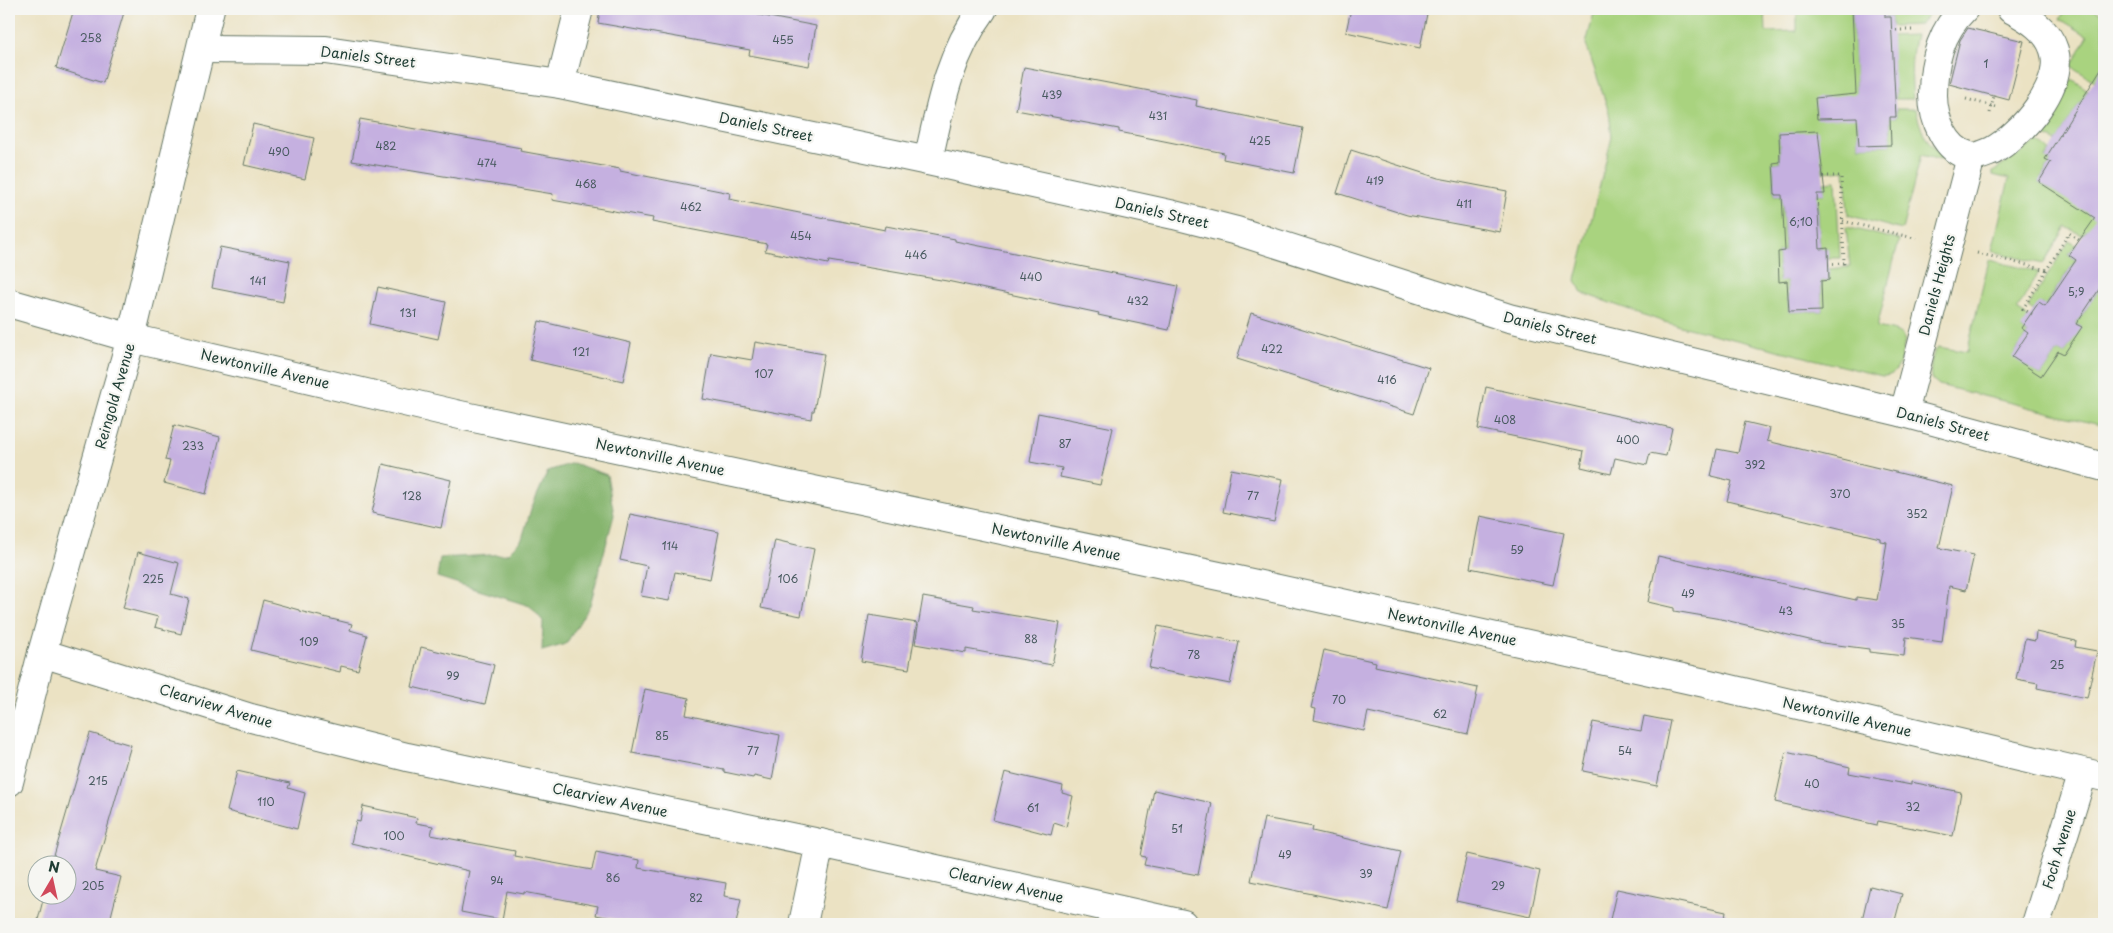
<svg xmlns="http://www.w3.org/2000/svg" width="2113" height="933" font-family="'Playpen Sans',sans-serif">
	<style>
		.green { fill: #a9d37f; stroke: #64885a }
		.forest { fill: #86b56e; stroke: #527951 }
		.building { fill: #c5b0e0 }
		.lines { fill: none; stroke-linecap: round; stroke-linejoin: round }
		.minor-casing { stroke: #676; stroke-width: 30 }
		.path { stroke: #676; stroke-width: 3; stroke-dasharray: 1 4; stroke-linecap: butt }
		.minor { stroke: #fff; stroke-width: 28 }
		.labels { text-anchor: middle; stroke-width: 4.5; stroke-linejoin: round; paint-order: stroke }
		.number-label { font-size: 11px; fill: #485a5f }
		.street-label { font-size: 14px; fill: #1f3d34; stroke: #f6f6f2 }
	</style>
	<rect width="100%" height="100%" fill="#f6f6f2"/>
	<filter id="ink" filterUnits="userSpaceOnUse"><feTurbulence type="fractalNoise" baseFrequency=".02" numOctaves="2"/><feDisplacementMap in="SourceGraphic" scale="10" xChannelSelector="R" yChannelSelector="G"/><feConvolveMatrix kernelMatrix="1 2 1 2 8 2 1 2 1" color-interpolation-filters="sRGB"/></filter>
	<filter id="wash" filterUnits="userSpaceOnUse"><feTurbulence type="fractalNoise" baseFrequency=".0096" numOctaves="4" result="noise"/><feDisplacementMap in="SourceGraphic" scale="20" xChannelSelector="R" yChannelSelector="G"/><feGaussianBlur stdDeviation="1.12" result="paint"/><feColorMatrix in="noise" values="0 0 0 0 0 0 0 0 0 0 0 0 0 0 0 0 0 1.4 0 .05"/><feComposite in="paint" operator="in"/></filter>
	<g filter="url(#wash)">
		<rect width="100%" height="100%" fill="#ebe2c3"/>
		<g class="green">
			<path d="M1595 9H1765L1766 32 1797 31V9H1852L1859 146 1891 145 1890 117H1896V109H1916C1920 130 1926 142 1943 156L1940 160 1921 155 1902 230 1848 215 1845 170 1823 172V162H1816L1779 133 1780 162 1773 163 1775 195H1782L1785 251 1778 252 1779 281H1787L1789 312 1822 311 1821 281 1829 280 1828 269 1850 267 1846 227 1899 240 1877 327C1887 330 1902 329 1905 341 1901 356 1901 377 1882 376L1664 322 1582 293 1576 280 1612 137 1609 112 1586 44Z"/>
			<polygon points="1885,9 1933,9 1920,25 1891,26 1891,17 1885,17"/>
			<polygon points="2066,9 2093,9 2104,15 2103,76 2094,81 2071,66 2088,36 2060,19"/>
			<path d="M1916 35C1910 56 1911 77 1913 99H1895V90H1888L1891 36Z"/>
			<polygon points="2072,79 2088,90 2056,142 2038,131 2052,116"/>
			<polygon points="2037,141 2050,150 2045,158 2051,162 2039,182 2068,200 2104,143 2104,215 2092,233 2087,229 2082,235 2066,227 2043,264 1992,251 2009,179 1993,175 1993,172"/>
			<polygon points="1836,181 1840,258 1828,258 1827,248 1820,249 1817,194 1824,194 1824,182"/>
			<polygon points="2069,241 2076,245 2069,255 2076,260 2045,306 2040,303 2034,311 2028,307"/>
			<path d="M1989 260 2039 272 2017 310 2029 318 2022 329 2028 333 2013 356 2041 376 2058 351 2064 354 2081 327 2076 324 2104 282V426L1939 385 1931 378C1930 368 1931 354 1938 347L1967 352Z"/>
		</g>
		<polygon class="forest" points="573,463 607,475 614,515 590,605 566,644 542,651 543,621 530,606 437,577 440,558 507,554 522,539 531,509 548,471"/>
		<g id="blocks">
			<g class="building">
				<polygon points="74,9 125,9 103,83 56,68"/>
				<polygon points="600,9 728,9 816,26 809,66 749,55 750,50 598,23"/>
				<polygon points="1351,9 1428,9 1420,48 1346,32"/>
				<polygon points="1852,9 1885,9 1885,17 1891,17 1896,117 1890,117 1891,145 1859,146 1857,118 1817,119 1815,98 1856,94"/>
				<polygon points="1968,28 2024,41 2009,100 1949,84 1960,40"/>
				<polygon points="2104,64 2104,282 2076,324 2082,327 2064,354 2058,351 2041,376 2012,357 2028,333 2021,328 2039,302 2045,306 2076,260 2069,255 2095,218 2039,182 2051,162 2045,159"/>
				<polygon points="1024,67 1197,100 1196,106 1303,128 1294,173 1223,159 1224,153 1119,132 1119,129 1016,110"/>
				<polygon points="360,119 521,148 520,151 620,169 620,171 730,193 729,199 885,230 886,226 955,239 955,241 1178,286 1169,330 1098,315 1099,313 947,281 829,261 828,264 765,251 767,244 652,222 653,218 552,200 553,194 352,161"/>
				<polygon points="253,124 314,138 305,179 244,165"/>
				<polygon points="1818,131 1825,194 1817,194 1820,249 1828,248 1829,280 1821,281 1822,311 1789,312 1787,281 1779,282 1778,252 1785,251 1782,195 1775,195 1773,163 1780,162 1779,133"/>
				<polygon points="1351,150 1438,178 1507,191 1500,232 1407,215 1337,193"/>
				<polygon points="220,247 290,261 283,302 212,288"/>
				<polygon points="378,287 446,302 438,339 370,324"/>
				<polygon points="1251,313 1429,368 1414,414 1237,359"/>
				<polygon points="539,321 631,343 623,381 530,360"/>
				<polygon points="755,342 824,354 814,411 812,411 811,419 703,399 711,353 752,360"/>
				<polygon points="1486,387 1672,428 1666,456 1650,453 1647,465 1615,458 1611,474 1581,467 1584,451 1478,429"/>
				<polygon points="1038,413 1113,428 1100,485 1060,477 1062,468 1030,462"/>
				<polygon points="1745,422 1770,428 1767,441 1953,486 1939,548 1974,555 1966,590 1949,586 1942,642 1906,637 1904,656 1869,652 1869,649 1822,643 1721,619 1674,611 1674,608 1648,602 1658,556 1856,600 1856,597 1877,600 1887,542 1880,541 1880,538 1727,501 1732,481 1711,476 1717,449 1738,453"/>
				<polygon points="174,425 220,437 206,494 164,483 170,461 165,460"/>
				<polygon points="383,464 451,480 441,528 372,513"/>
				<polygon points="1231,469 1283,479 1274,522 1223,512"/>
				<polygon points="630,514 719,532 710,579 675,572 669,601 641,596 647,566 620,560"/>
				<polygon points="1480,516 1564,533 1553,585 1470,568"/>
				<polygon points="775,540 814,549 801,616 761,608"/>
				<polygon points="138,552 179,563 171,594 189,599 181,634 155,627 158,617 123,608"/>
				<polygon points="923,597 974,606 973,609 1060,623 1052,665 966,649 966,653 915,644"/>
				<polygon points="263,600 299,610 299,611 352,624 350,630 367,635 358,670 341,666 340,672 251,650"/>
				<polygon points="869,615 917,623 909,669 861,661"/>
				<polygon points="1158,626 1239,642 1230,684 1149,668"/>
				<polygon points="2036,632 2076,641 2075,647 2097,651 2087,698 2037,688 2038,683 2016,679 2025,639 2035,641"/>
				<polygon points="421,647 494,665 485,704 412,687"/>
				<polygon points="1324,650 1376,662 1375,666 1478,688 1468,734 1368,712 1364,731 1314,720 1316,709 1311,708"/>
				<polygon points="645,689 689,698 686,715 780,735 772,780 754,776 753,778 724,772 724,770 632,753"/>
				<polygon points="1644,716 1670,721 1657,786 1583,771 1593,722 1641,731"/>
				<polygon points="90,733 131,745 95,871 121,877 109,924 37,924 44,896 68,896 68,866 51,866"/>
				<polygon points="1786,752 1850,767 1849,773 1911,785 1911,782 1961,792 1953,836 1878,821 1877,825 1775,802"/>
				<polygon points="237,771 290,783 288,788 305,793 297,829 227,811"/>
				<polygon points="1005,772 1063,786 1062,793 1073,796 1066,827 1054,823 1051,835 993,820"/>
				<polygon points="1154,790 1212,803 1198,875 1144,865 1146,857 1141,856"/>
				<polygon points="363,806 417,818 416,823 433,826 431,835 515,851 514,856 592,870 596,851 639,860 638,868 726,883 724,896 741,899 736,924 640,924 596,915 598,906 524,892 524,894 507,891 502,920 461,912 469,871 351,843 356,821 360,822"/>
				<polygon points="1264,818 1313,827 1312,831 1401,851 1388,910 1251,881"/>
				<polygon points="1467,854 1540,871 1530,917 1456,901"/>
				<polygon points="1870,886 1902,894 1894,924 1861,924"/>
				<polygon points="1617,889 1726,912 1724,924 1609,924"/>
			</g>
		</g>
	</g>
	<g filter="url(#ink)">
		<use href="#blocks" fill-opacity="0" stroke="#676" stroke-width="1"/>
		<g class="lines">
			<defs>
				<g id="minor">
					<path d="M1964 9C1940 32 1933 62 1933 95 1933 118 1945 151 1970 156 1977 158 1986 153 1992 151 2021 135 2065 86 2054 50 2048 30 2028 18 2011 9"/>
					<polyline points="202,49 326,50 560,84 928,161 1174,215 1237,231 1509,318 1904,413 2104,467"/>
					<polyline points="560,84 579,9"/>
					<path d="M928 161C940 106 949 55 983 9"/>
					<polyline points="9,303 131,338 460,415 1233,579 1705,683 2104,777"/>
					<polyline points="1904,413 1971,157"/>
					<polyline points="42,653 251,718 407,757 824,844 1183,924"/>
					<polyline points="9,782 42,653 131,338 210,9"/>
					<polyline points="803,924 820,843"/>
					<polyline points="2036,924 2083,773"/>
				</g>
			</defs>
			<use href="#minor" class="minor-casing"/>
			<g class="path">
				<polyline points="2103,9 2104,10"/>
				<polyline points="1891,30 1913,30"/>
				<polyline points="1966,99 1996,107"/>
				<polyline points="1990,113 1994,96"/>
				<polyline points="1823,176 1841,176 1844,263 1828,264"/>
				<polyline points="1843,221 1918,239"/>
				<polyline points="1977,253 2047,270"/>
				<polyline points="2032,314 2023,309 2069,233 2079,240"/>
			</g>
			<use href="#minor" class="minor"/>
		</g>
	</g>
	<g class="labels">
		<g class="number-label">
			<text x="91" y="42">258</text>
			<text x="783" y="44">455</text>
			<text x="1986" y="68">1</text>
			<text x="1052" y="99">439</text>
			<text x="1158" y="120">431</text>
			<text x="1260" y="145">425</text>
			<text x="386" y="150">482</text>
			<text x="279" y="156">490</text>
			<text x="487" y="167">474</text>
			<text x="1375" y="185">419</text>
			<text x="586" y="188">468</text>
			<text x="1464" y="208">411</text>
			<text x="691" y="211">462</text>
			<text x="1801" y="226">6;10</text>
			<text x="801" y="240">454</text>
			<text x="916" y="259">446</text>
			<text x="1031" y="281">440</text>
			<text x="258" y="285">141</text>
			<text x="2076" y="296">5;9</text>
			<text x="1138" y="305">432</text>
			<text x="408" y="317">131</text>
			<text x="1272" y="353">422</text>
			<text x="581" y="356">121</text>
			<text x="764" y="378">107</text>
			<text x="1387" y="384">416</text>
			<text x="1505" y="424">408</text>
			<text x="1628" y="444">400</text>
			<text x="1065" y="448">87</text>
			<text x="193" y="450">233</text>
			<text x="1755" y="469">392</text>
			<text x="1840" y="498">370</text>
			<text x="412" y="500">128</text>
			<text x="1253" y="500">77</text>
			<text x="1917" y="518">352</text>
			<text x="670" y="550">114</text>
			<text x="1517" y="554">59</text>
			<text x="153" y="583">225</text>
			<text x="788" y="583">106</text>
			<text x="1688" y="598">49</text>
			<text x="1786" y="615">43</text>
			<text x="1898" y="628">35</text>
			<text x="1031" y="643">88</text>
			<text x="309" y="646">109</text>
			<text x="1194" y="659">78</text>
			<text x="2057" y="669">25</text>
			<text x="453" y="680">99</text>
			<text x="1339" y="704">70</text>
			<text x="1440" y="718">62</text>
			<text x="662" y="740">85</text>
			<text x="753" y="755">77</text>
			<text x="1625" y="755">54</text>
			<text x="98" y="785">215</text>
			<text x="1812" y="788">40</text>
			<text x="266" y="806">110</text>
			<text x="1913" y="811">32</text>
			<text x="1033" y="812">61</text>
			<text x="1177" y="833">51</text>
			<text x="394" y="840">100</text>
			<text x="1285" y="859">49</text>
			<text x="1366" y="878">39</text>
			<text x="613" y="882">86</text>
			<text x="497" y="885">94</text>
			<text x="93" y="890">205</text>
			<text x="1498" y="890">29</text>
			<text x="696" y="902">82</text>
		</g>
		<g class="street-label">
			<text transform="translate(368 57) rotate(7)" y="5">Daniels Street</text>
			<text transform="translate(766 127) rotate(12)" y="5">Daniels Street</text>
			<text transform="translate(1162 213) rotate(13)" y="5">Daniels Street</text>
			<text transform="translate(1937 285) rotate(-75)" y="5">Daniels Heights</text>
			<text transform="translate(1550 328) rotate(14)" y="5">Daniels Street</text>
			<text transform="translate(265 369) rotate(13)" y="5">Newtonville Avenue</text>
			<text transform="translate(115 396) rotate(-74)" y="5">Reingold Avenue</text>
			<text transform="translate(1943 424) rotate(15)" y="5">Daniels Street</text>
			<text transform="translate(660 457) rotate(12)" y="5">Newtonville Avenue</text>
			<text transform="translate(1056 542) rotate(12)" y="5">Newtonville Avenue</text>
			<text transform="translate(1452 627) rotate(12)" y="5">Newtonville Avenue</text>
			<text transform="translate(216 706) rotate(17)" y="5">Clearview Avenue</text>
			<text transform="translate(1847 717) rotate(13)" y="5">Newtonville Avenue</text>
			<text transform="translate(610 800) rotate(12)" y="5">Clearview Avenue</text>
			<text transform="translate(2059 849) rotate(-73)" y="5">Foch Avenue</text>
			<text transform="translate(1006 885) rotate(13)" y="5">Clearview Avenue</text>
		</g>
	</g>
	<rect width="2113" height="933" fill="none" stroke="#f6f6f2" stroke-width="30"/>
	<g transform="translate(52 880) rotate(9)"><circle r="24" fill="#f6f6f2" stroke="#a0aca6"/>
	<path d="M0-4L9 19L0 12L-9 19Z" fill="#d1495b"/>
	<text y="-8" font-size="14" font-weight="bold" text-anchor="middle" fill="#1f3d34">N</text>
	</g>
</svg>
